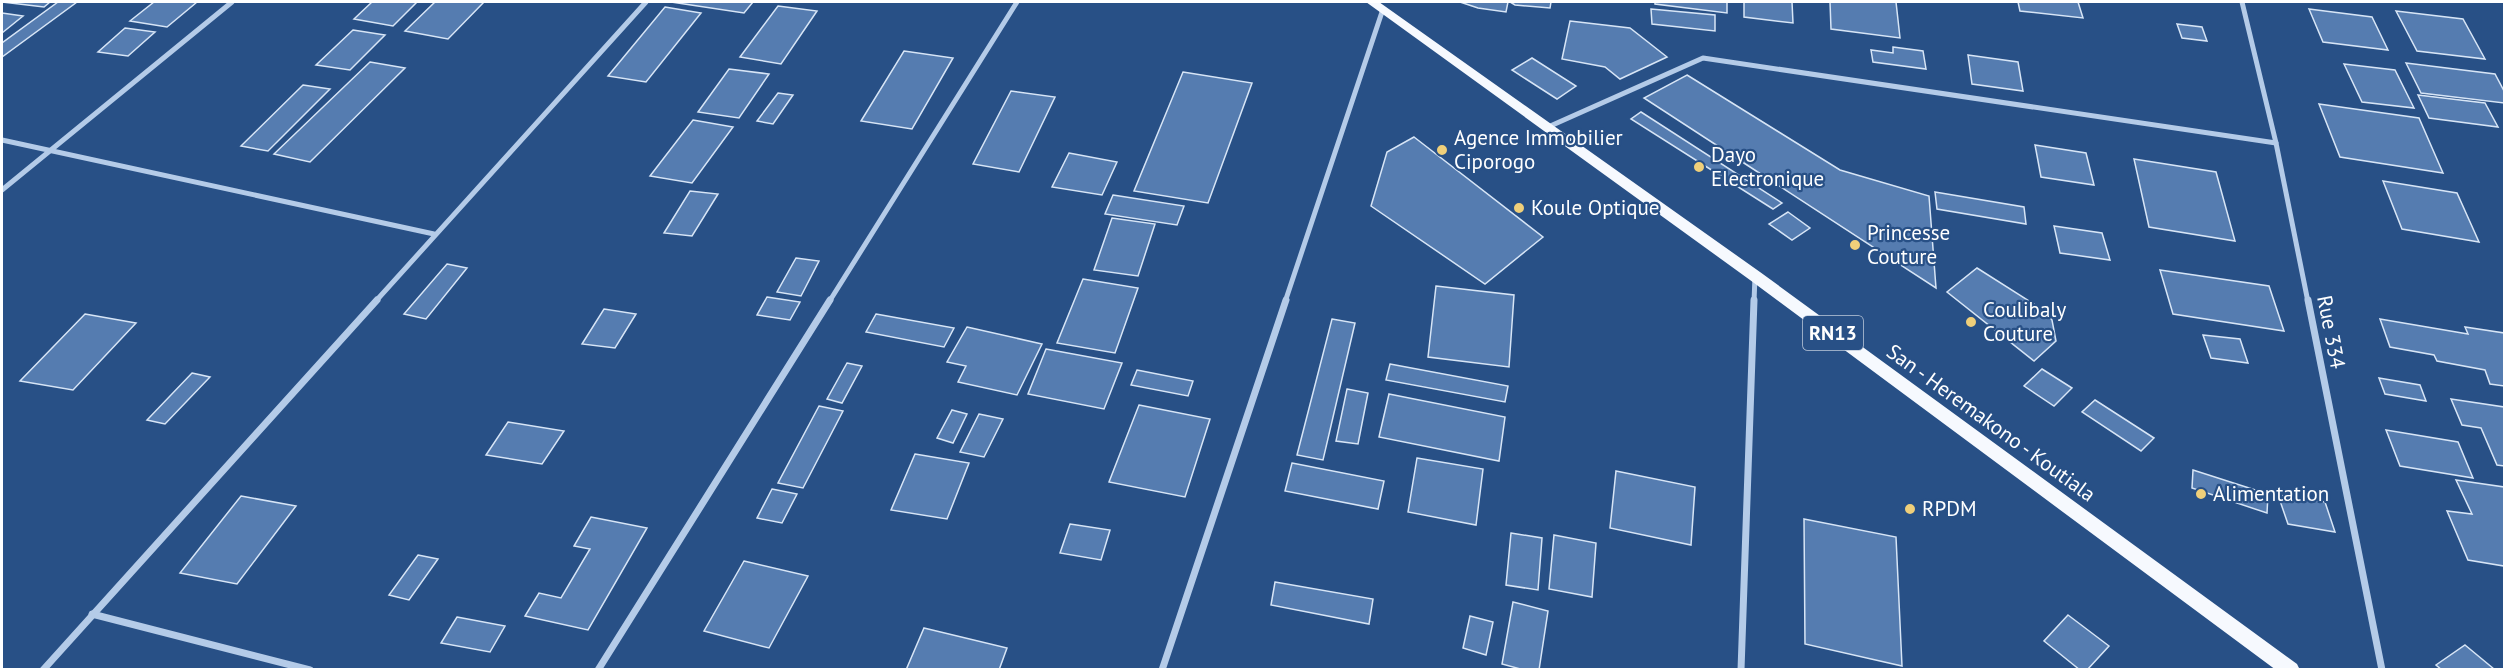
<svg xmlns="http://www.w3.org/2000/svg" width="2506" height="671" font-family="'PT Sans',sans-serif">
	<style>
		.building { fill: #557cb0; stroke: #d7e5f6; stroke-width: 1.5 }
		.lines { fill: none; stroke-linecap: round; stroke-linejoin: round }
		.minor-far1 { stroke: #b4cbe8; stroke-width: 5 }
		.minor { stroke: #b4cbe8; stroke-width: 7 }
		.primary { fill: #f6f9fe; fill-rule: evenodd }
		.poi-dot { fill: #efcf7a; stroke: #285086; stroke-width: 2 }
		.labels { text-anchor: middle; stroke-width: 4.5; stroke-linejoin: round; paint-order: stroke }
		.shield { fill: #285086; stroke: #becadb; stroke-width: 1.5 }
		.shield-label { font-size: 20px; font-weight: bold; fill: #fff }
		.poi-label { font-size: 21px; fill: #fff; stroke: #285086; text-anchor: start }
		.street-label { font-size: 21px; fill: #fff; stroke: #285086 }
	</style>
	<rect width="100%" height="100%" fill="#285086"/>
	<g class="building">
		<polygon points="2,2 50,2 44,7"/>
		<polygon points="58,2 77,2 2,57 2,43"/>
		<polygon points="154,2 197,2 167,27 130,21"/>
		<polygon points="372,2 417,2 393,26 354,19"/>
		<polygon points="435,2 484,2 448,39 405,31"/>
		<polygon points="671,2 753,2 744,13"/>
		<polygon points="1460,2 1508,2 1506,12 1478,8"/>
		<polygon points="1510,2 1551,2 1550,8 1515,5"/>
		<polygon points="1655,2 1727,2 1727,13 1655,4"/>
		<polygon points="1744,2 1792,2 1793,23 1744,17"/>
		<polygon points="1830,2 1896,2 1900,38 1831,29"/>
		<polygon points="2018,2 2078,2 2083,18 2020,11"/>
		<polygon points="778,6 817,11 781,64 740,57"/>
		<polygon points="665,7 701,13 646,82 608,76"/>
		<polygon points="1651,9 1715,15 1715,31 1652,24"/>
		<polygon points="2309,9 2372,17 2388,50 2323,42"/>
		<polygon points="2396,11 2463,19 2485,59 2417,51"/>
		<polygon points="2,13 23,16 2,33"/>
		<polygon points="1570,21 1630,28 1667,57 1620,79 1605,67 1562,59"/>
		<polygon points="2177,24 2202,27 2207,41 2182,38"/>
		<polygon points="125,28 155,32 128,56 98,52"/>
		<polygon points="353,30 385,35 350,70 316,65"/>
		<polygon points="1893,47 1923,51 1926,69 1873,62 1871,50 1893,53"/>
		<polygon points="904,51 953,58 912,129 861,121"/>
		<polygon points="1968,55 2018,62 2023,91 1972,84"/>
		<polygon points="1532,58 1576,86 1557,99 1512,70"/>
		<polygon points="370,62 405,68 310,162 274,154"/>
		<polygon points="2406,63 2495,74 2504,91 2504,103 2421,93"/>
		<polygon points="2344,64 2395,70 2414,108 2362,102"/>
		<polygon points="729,69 769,74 739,118 698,112"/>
		<polygon points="1183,72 1252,83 1208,203 1134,191"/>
		<polygon points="1687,75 1840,170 1929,196 1936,288 1644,98"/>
		<polygon points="303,85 330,89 268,151 241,146"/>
		<polygon points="1011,91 1055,97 1019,172 973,164"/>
		<polygon points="778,93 793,95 773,124 757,121"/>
		<polygon points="2418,95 2485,103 2498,127 2429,118"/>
		<polygon points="2319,104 2419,118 2443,173 2340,157"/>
		<polygon points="1641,112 1782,203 1773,209 1631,119"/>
		<polygon points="693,120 733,127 692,183 650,176"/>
		<polygon points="1414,137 1543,237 1485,284 1371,206 1387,152"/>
		<polygon points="2035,145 2086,153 2094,185 2041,177"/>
		<polygon points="1069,153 1117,162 1102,195 1052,187"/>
		<polygon points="2134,159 2216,172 2235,241 2149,227"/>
		<polygon points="2383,181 2457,193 2479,242 2402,229"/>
		<polygon points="690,191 718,194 692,236 664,233"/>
		<polygon points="1935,192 2024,207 2026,224 1937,209"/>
		<polygon points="1113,195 1184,206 1177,225 1105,214"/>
		<polygon points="1788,212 1810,228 1792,240 1769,224"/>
		<polygon points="1112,218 1155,224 1138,276 1094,270"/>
		<polygon points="2054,226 2102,233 2110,260 2060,253"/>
		<polygon points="796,258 819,261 801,296 777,292"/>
		<polygon points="447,264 467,268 426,319 404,314"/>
		<polygon points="1977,268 2045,311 2052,320 2056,341 2034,361 1947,292"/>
		<polygon points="2160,270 2269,286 2284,331 2173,314"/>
		<polygon points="1083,279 1138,288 1115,353 1057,343"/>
		<polygon points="1436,286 1514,295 1509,367 1428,357"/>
		<polygon points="767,297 800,302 790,320 757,315"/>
		<polygon points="604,309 636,314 615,348 582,344"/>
		<polygon points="85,314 136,323 73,390 20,381"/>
		<polygon points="876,314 954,328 944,347 866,332"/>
		<polygon points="1332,319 1355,323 1323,460 1297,455"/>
		<polygon points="2380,319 2468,334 2465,327 2504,333 2504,386 2490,384 2485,370 2437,361 2434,355 2390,347"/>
		<polygon points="967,327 1042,344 1017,395 958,382 966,366 947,362"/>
		<polygon points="2203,335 2240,339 2248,363 2211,358"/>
		<polygon points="1046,349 1122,363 1104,409 1028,394"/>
		<polygon points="847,363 862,366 842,403 827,399"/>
		<polygon points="1390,364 1508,386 1505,402 1386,380"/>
		<polygon points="2042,369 2072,388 2054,406 2024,386"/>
		<polygon points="1137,370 1193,381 1188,396 1131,385"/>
		<polygon points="192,373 210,377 165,424 147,420"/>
		<polygon points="2379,378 2420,385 2426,401 2385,394"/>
		<polygon points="1347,389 1368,393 1358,444 1336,441"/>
		<polygon points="1389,394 1505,417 1499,461 1379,437"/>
		<polygon points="2451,399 2504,407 2504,466 2497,465 2481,428 2462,425"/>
		<polygon points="2095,400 2154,438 2141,451 2082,412"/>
		<polygon points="1139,405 1210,419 1185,497 1109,482"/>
		<polygon points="819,406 843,411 803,488 778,483"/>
		<polygon points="952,410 967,414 953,443 937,438"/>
		<polygon points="979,414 1003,419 984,457 960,452"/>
		<polygon points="508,422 564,431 542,464 486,455"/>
		<polygon points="2386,430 2458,442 2473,478 2400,466"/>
		<polygon points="915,454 969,463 947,519 891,510"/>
		<polygon points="1417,458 1483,469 1476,525 1408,512"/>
		<polygon points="1292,463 1384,481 1378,509 1285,491"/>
		<polygon points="2193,470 2268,494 2267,513 2192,488"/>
		<polygon points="1616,471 1695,487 1691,545 1610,528"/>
		<polygon points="2456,480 2504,487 2504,566 2468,560 2447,511 2472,514"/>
		<polygon points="772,489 797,494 782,523 757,518"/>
		<polygon points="2278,495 2325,502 2335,532 2288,524"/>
		<polygon points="241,496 296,506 237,584 180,573"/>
		<polygon points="591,517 647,528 588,630 525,616 539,593 561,598 590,549 574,546"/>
		<polygon points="1804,519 1896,537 1902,666 1805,644"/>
		<polygon points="1070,524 1110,530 1101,560 1060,553"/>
		<polygon points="1511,533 1542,538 1538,590 1506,585"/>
		<polygon points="1554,535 1596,543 1592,597 1549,589"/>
		<polygon points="418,555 438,559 409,600 389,595"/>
		<polygon points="744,561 808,576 769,648 704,631"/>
		<polygon points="1275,582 1373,599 1369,624 1271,605"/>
		<polygon points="1513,602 1548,611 1539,670 1524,670 1502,664"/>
		<polygon points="2068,615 2109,646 2087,670 2080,670 2044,641"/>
		<polygon points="1470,616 1493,622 1486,655 1463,648"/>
		<polygon points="457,617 505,626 490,652 441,643"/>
		<polygon points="924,628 1007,648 999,670 906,670"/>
		<polygon points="2465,645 2494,669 2442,670 2436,665"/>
	</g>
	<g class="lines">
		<g class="minor-far1">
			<polyline points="2242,2 2276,143 2308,302"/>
			<polyline points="1548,127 1703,58 2276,143"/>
			<polyline points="2,140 434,234"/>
			<polyline points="2,190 232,2"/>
			<polyline points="375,302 646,2"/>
			<polyline points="829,302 1017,2"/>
			<polyline points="1285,302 1383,9"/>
			<polyline points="1754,302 1755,276"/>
		</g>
		<g class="minor">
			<polyline points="2308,300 2382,670"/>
			<polyline points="92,614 310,670"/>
			<polyline points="43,670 377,300"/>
			<polyline points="598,670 830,300"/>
			<polyline points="1162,670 1286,300"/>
			<polyline points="1741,670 1754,300"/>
		</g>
		<polygon class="primary" points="1366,2 1379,2 1760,272 2297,664 2300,670 2276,670 1750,280"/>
	</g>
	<g class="poi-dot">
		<circle cx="1442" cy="150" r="6"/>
		<circle cx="1699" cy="167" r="6"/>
		<circle cx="1519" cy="208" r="6"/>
		<circle cx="1855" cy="245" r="6"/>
		<circle cx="1971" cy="322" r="6"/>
		<circle cx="2201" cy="494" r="6"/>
		<circle cx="1910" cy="509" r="6"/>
	</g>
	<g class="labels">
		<rect class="shield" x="1803" y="316" width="60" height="34" rx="4.5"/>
		<g class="shield-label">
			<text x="1833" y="340">RN13</text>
		</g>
		<g class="poi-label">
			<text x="1454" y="145">Agence Immobilier<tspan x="1454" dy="24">Ciporogo</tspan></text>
			<text x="1711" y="162">Dayo<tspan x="1711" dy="24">Electronique</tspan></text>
			<text x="1531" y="215">Koule Optique</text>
			<text x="1867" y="240">Princesse<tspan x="1867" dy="24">Couture</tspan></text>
			<text x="1983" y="317">Coulibaly<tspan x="1983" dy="24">Couture</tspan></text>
			<text x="2213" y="501">Alimentation</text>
			<text x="1922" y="516">RPDM</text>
		</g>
		<g class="street-label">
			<text transform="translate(2331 332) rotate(79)" y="7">Rue 334</text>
			<text transform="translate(1991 423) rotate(36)" y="7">San - Heremakono - Koutiala</text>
		</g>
	</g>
	<rect width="2506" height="671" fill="none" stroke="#ffffff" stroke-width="6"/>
</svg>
